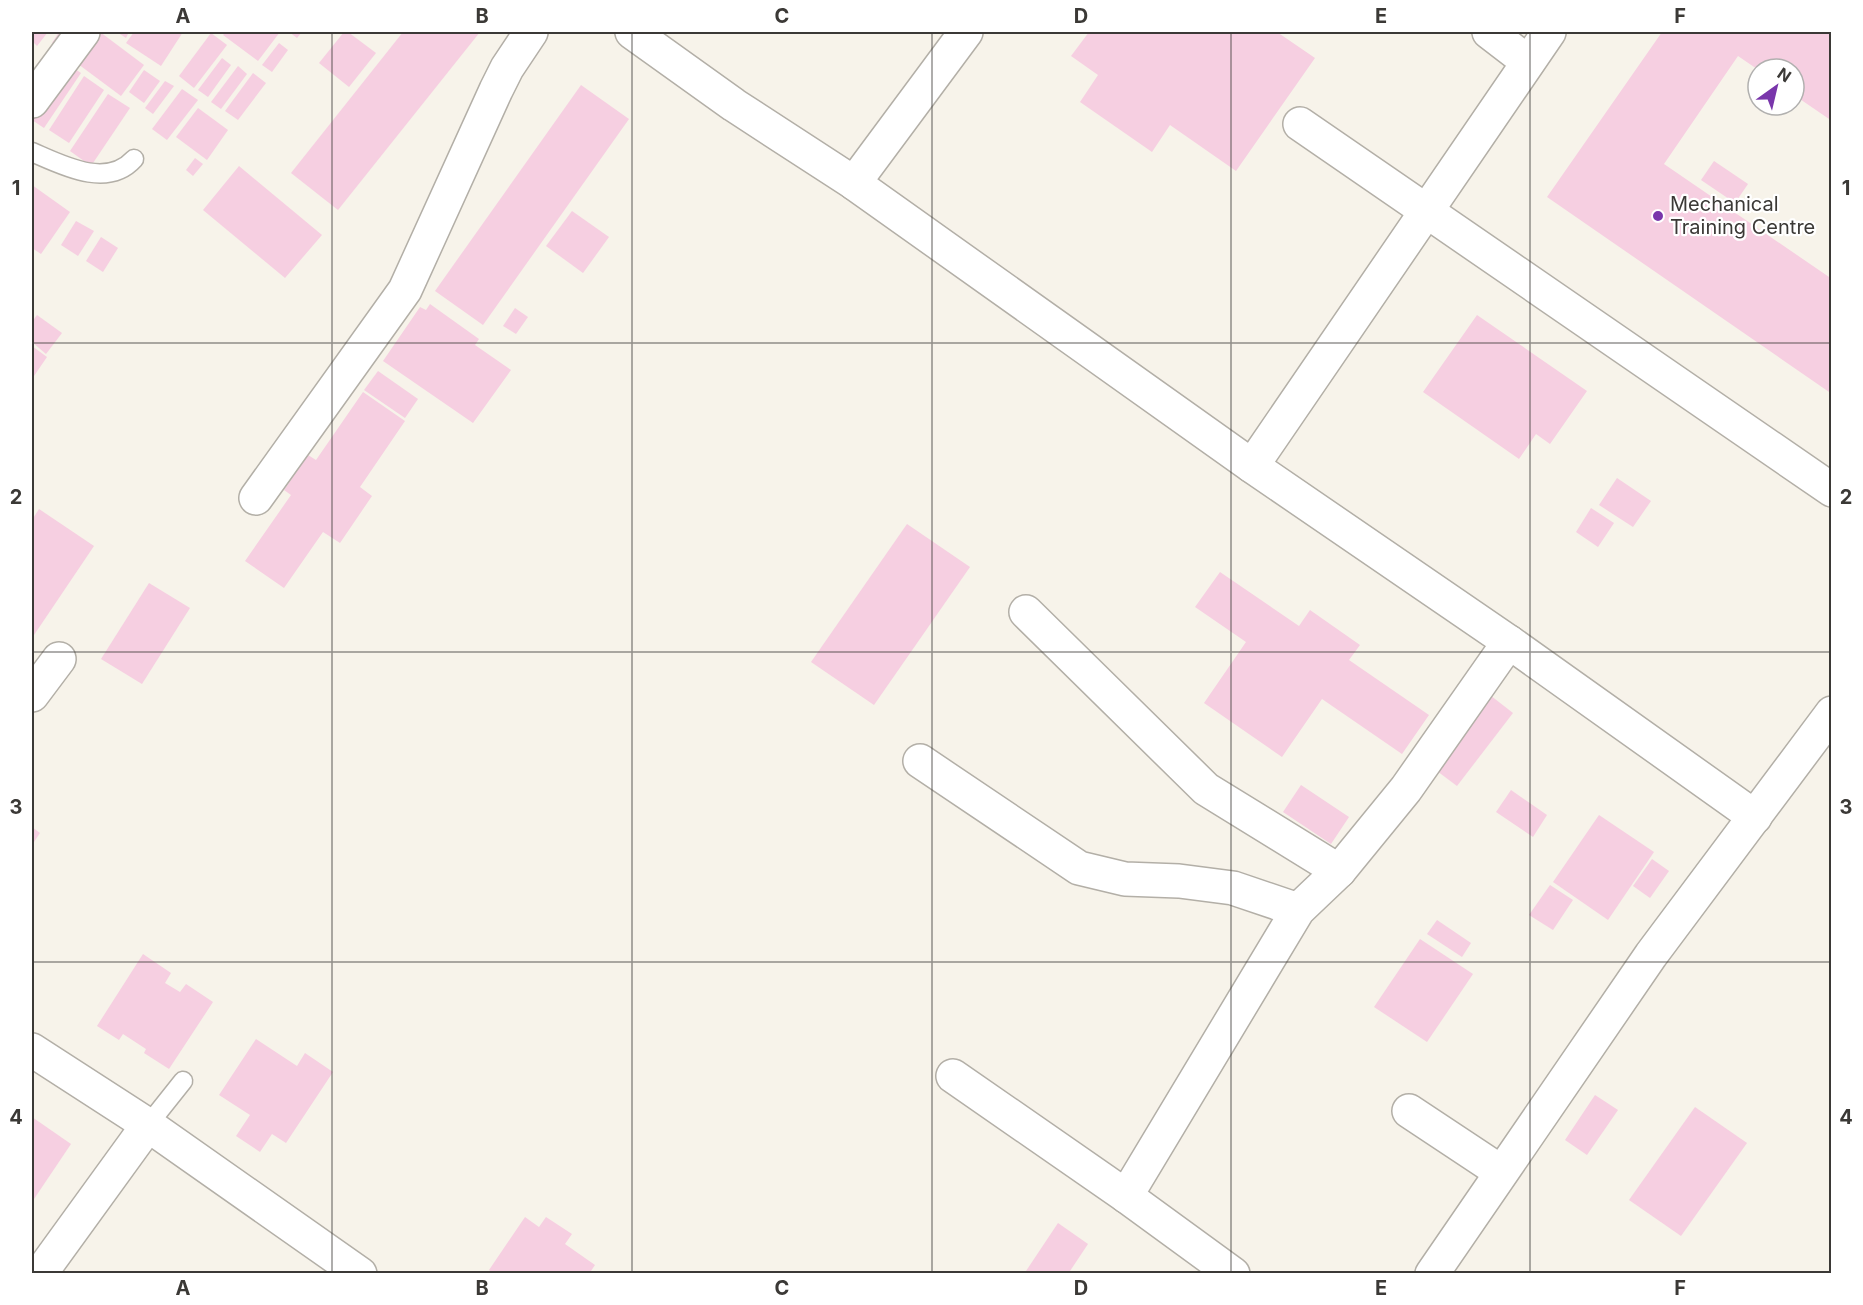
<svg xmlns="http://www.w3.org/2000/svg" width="1863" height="1305" font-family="Inter,sans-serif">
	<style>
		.building { fill: #f6cfe1 }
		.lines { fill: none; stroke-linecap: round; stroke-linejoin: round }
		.service-casing { stroke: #b3afa7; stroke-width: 21 }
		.minor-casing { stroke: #b3afa7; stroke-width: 36 }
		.service { stroke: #fff; stroke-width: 18 }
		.minor { stroke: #fff; stroke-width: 33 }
		.grid { fill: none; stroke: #3b3936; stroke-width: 1.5; stroke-opacity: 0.55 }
		.poi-dot { fill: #7936ab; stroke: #fff; stroke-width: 2 }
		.labels { text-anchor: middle; stroke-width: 4.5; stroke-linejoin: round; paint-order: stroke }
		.poi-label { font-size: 20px; fill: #3b3936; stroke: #fff; text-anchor: start }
		.neatline { fill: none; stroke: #3b3936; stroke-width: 2 }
		.grid-label { font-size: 20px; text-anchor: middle; font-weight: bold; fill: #3b3936 }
	</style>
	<rect width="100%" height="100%" fill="#f7f3ea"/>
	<g class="building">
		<polygon points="32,32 48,32 37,46 32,41"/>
		<polygon points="59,32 70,32 61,48 52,43"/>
		<polygon points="96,32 100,32 144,65 121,96 74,61"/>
		<polygon points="117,32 129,32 126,38"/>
		<polygon points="134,32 183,32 161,66 126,43"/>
		<polygon points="226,32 280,32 258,61 223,35"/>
		<polygon points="289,32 302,32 297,38"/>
		<polygon points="344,32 348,32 376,53 349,87 319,63"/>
		<polygon points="403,32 480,32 338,210 291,173"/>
		<polygon points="1089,32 1277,32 1315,58 1236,171 1170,125 1152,152 1080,102 1098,75 1071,56"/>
		<polygon points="1662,32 1832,32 1832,121 1794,95 1794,69 1757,69 1738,56 1664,164 1832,279 1832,394 1547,197"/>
		<polygon points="211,33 227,45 194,88 179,76"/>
		<polygon points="279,43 288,50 272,72 262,65"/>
		<polygon points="222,58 231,65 208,97 198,90"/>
		<polygon points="63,61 81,73 44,128 32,120 32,109"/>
		<polygon points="238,66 247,74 221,109 211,102"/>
		<polygon points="144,70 160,81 144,103 129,92"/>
		<polygon points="253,73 266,83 238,120 225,111"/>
		<polygon points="84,76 104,90 69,143 49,130"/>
		<polygon points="165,81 174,86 153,114 145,108"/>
		<polygon points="581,85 629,119 483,325 435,291"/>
		<polygon points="182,89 198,100 167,140 152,129"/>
		<polygon points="108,94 130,108 91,166 70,151"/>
		<polygon points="198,108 228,130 207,160 176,137"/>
		<polygon points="195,158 203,164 193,176 186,170"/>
		<polygon points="1714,161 1748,184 1735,203 1701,180"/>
		<polygon points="239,166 322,235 285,278 203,210"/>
		<polygon points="32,185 70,212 41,254 32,248"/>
		<polygon points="572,211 609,237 583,273 546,246"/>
		<polygon points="76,221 94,231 78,256 61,245"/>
		<polygon points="101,237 118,248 103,272 86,261"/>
		<polygon points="430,304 479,339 475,345 511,370 473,423 383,361 420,307 426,310"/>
		<polygon points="515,308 528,317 516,334 503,326"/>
		<polygon points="37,315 62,333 46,354 32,342 32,322"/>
		<polygon points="1477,315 1587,391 1550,444 1536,434 1519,459 1423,392"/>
		<polygon points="32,346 47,357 34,376 32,374"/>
		<polygon points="378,371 418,399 405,418 364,390"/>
		<polygon points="363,392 405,421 360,487 372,496 340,543 323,532 284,588 245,561 291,495 284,490 308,455 316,460"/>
		<polygon points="1617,478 1651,501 1633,527 1599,505"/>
		<polygon points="1591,508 1614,523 1598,547 1576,532"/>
		<polygon points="39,509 94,546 32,638 32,520"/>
		<polygon points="907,524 970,567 874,705 811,662"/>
		<polygon points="1220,572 1299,626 1310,610 1360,645 1349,660 1429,715 1402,754 1322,699 1282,757 1204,703 1246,642 1195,607"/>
		<polygon points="149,583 190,608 142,684 101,659"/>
		<polygon points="1486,692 1513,713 1457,786 1429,765"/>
		<polygon points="1301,785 1349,817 1331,844 1283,812"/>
		<polygon points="1511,790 1547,815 1533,837 1496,812"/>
		<polygon points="1599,815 1654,852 1608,920 1553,882"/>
		<polygon points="32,827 40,833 32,845"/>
		<polygon points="1652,859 1669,871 1650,898 1633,886"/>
		<polygon points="1550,885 1573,900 1553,930 1529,915"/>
		<polygon points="1437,920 1471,943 1462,957 1427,934"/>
		<polygon points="1420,939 1473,974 1427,1042 1374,1007"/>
		<polygon points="143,954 171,973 165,983 180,992 186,984 213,1002 169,1069 144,1053 146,1049 123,1034 119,1040 97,1026"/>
		<polygon points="256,1039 297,1066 305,1053 333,1072 286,1143 272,1134 260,1152 236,1136 250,1115 219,1095"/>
		<polygon points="1595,1095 1618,1110 1587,1155 1565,1140"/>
		<polygon points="1695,1107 1747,1143 1681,1236 1629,1200"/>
		<polygon points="32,1117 71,1144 32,1202"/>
		<polygon points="525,1217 539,1227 546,1217 572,1234 565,1244 595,1265 589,1274 494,1274 489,1270"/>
		<polygon points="1058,1223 1088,1244 1068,1274 1024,1274"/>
	</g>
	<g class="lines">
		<defs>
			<g id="service">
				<path d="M32 152C62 165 107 189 134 159"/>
				<polyline points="148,1125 183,1081"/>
			</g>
			<g id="minor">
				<polyline points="632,32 734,105 854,183 1252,466 1509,642 1755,817"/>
				<polyline points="1489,32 1528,62"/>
				<polyline points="32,101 83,32"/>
				<polyline points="1300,124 1832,490"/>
				<polyline points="854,183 966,32"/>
				<polyline points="1252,466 1549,32"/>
				<polyline points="256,498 405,290 496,90 507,68 531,32"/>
				<polyline points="1026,612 1206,789 1339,871"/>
				<polyline points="32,695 59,659"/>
				<polyline points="920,761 1079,868 1125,879 1179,881 1233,888 1298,910"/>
				<polyline points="32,1050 148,1125 360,1274"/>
				<polyline points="953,1076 1126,1196 1233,1274"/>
				<polyline points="1409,1111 1501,1172"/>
				<polyline points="1126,1196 1298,910 1339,871 1406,789 1509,642"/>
				<polyline points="40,1274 148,1125"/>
				<polyline points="1432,1274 1651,955 1832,713"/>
			</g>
		</defs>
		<use href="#service" class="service-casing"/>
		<use href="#minor" class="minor-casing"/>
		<use href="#service" class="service"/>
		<use href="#minor" class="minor"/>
	</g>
	<path class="grid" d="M332 32V1274M632 32V1274M932 32V1274M1231 32V1274M1530 32V1274M32 343H1832M32 652H1832M32 962H1832"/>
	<circle class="poi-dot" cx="1658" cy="216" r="6"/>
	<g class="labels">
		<g class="poi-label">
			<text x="1670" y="211">Mechanical<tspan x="1670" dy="23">Training Centre</tspan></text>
		</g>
	</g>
	<rect width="1863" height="1305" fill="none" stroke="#ffffff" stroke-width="66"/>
	<g transform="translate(1776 87) rotate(34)"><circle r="28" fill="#ffffff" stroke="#b1b0af" stroke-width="1.5"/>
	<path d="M0-4.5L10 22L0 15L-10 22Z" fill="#7936ab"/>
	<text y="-9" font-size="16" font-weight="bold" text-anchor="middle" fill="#3b3936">N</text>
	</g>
	<rect x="33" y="33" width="1797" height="1239" class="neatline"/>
	<g class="grid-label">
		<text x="183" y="23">A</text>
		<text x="482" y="23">B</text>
		<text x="782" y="23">C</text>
		<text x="1081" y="23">D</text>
		<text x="1381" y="23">E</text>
		<text x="1680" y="23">F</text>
		<text x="16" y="195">1</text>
		<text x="1846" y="195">1</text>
		<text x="16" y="504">2</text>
		<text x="1846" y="504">2</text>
		<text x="16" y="814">3</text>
		<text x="1846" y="814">3</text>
		<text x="16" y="1124">4</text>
		<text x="1846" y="1124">4</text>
		<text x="183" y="1295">A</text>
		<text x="482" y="1295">B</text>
		<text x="782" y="1295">C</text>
		<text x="1081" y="1295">D</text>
		<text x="1381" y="1295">E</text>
		<text x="1680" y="1295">F</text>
	</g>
</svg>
